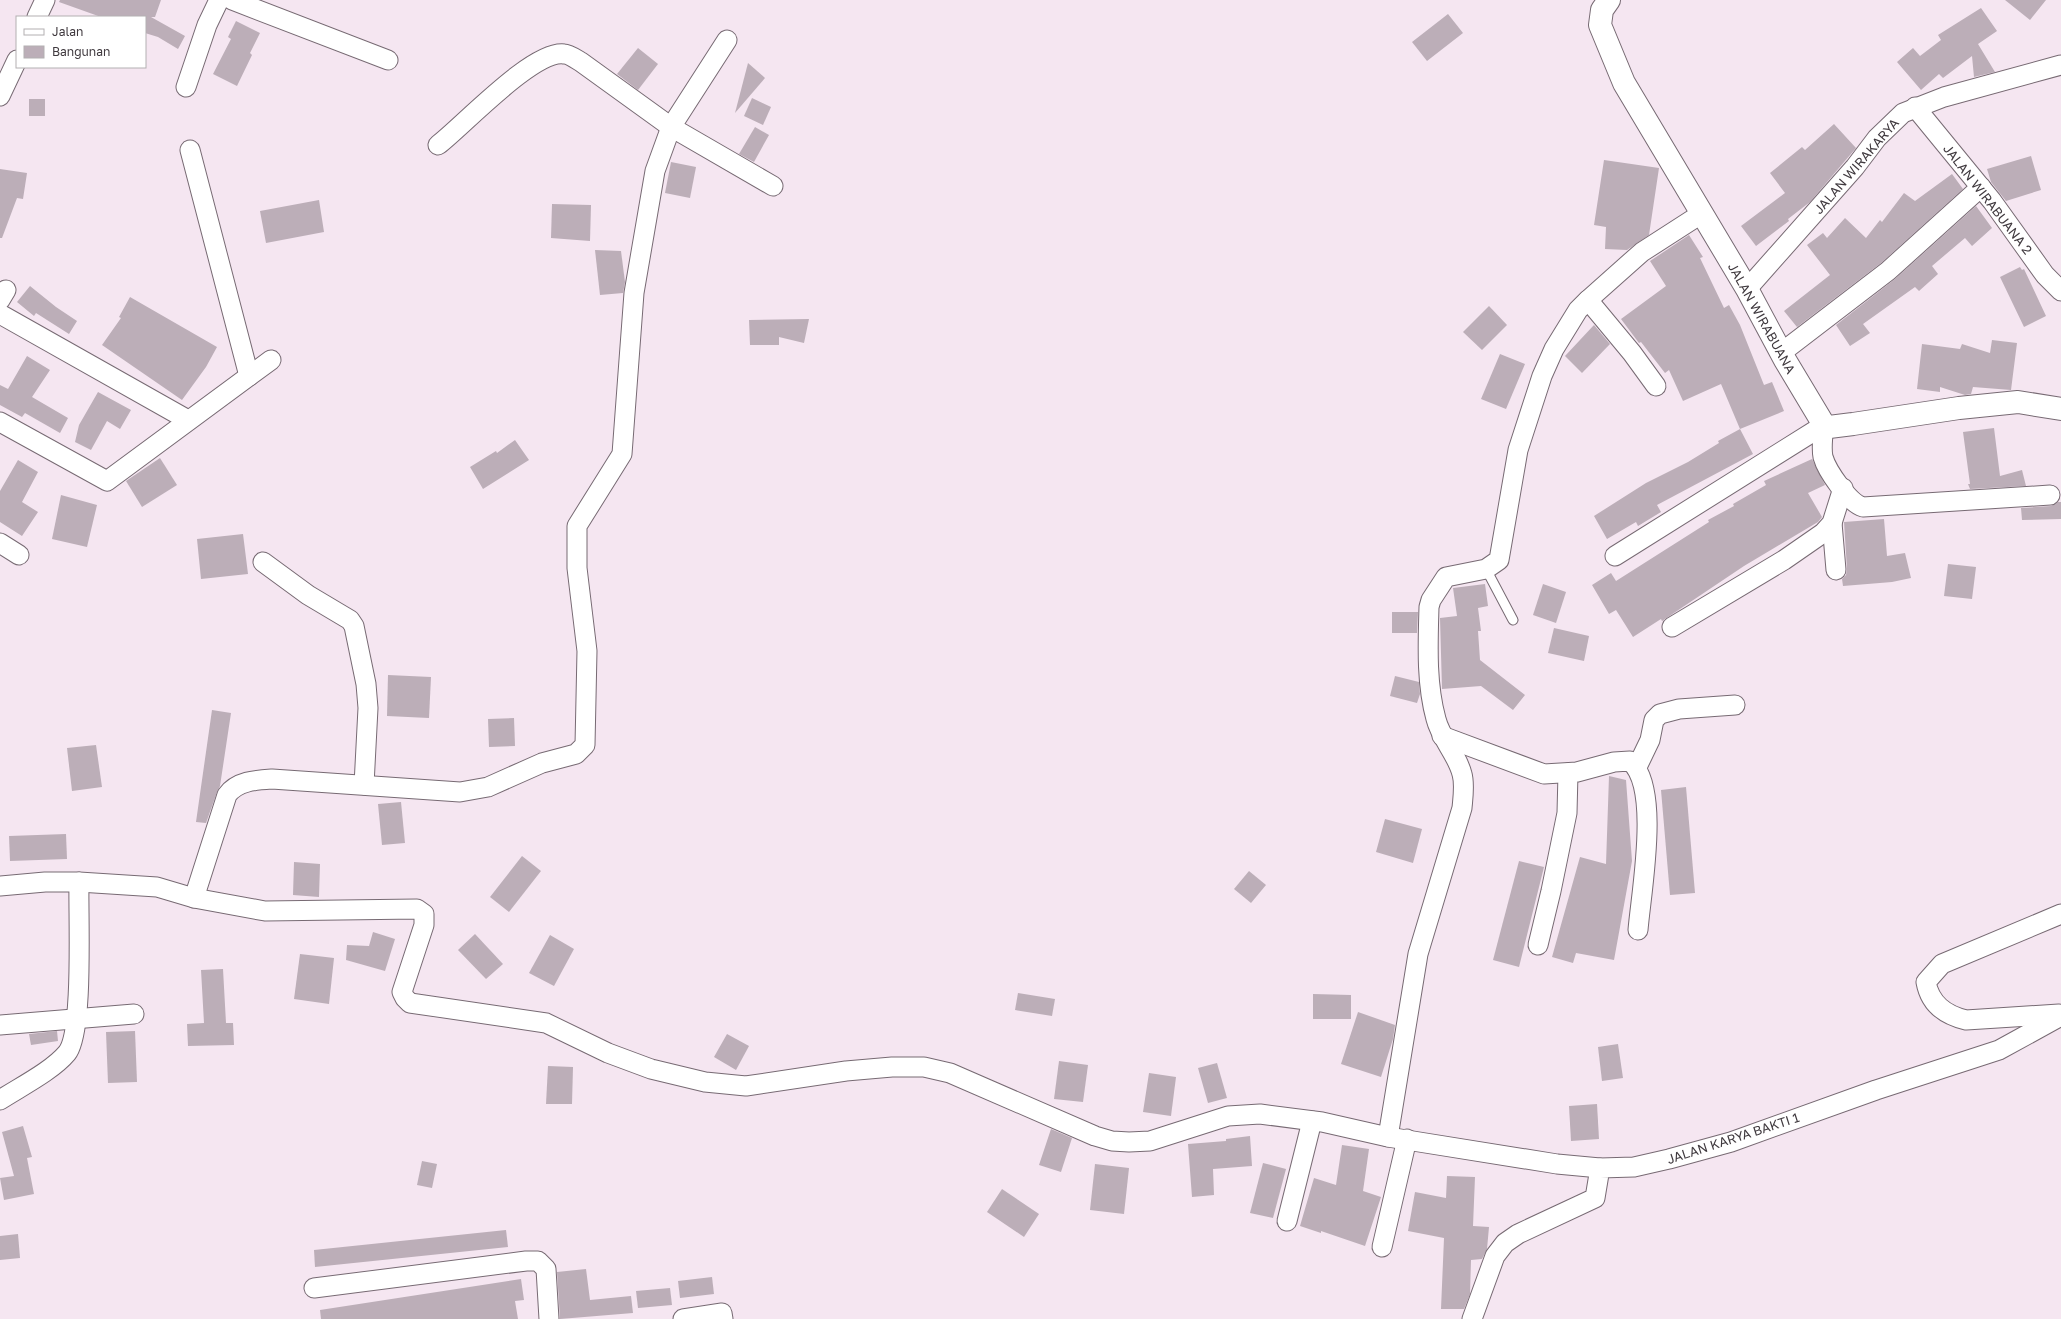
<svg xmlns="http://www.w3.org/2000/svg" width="2061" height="1319" font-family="'Golos Text',sans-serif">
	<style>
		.building { fill: #bcaeb8 }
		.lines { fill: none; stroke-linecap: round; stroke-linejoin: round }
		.lane-casing { stroke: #776a73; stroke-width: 11 }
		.street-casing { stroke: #776a73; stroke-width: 21 }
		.secondary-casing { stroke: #776a73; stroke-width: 24 }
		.lane { stroke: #fff; stroke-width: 9 }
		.street { stroke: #fff; stroke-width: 19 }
		.secondary { stroke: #fff; stroke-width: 22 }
		.labels { text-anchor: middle; stroke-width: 3; stroke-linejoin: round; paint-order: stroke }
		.street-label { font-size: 13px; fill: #403a3f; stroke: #fff }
	</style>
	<rect width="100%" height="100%" fill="#f5e6f1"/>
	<g class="building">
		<polygon points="60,0 161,0 155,17 151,17 185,36 178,49 158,37 145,33 145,17 101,17 59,2"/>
		<polygon points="2005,0 2046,0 2030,20"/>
		<polygon points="1981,8 1997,31 1978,44 1995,72 1974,77 1972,56 1943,78 1939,74 1921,90 1897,62 1913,48 1920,56 1941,40 1938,35"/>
		<polygon points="1448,14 1463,33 1427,61 1412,42"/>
		<polygon points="236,21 260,33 250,53 252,55 237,86 213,74 231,39 228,37"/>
		<polygon points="638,48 658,64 638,90 617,74"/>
		<polygon points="748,63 765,78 735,113"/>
		<polygon points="752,98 771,107 763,125 744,116"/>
		<rect x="29" y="99" width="16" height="17"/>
		<polygon points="1834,124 1856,148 1810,202 1788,219 1789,221 1756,246 1741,226 1785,193 1770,173 1802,147 1805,150"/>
		<polygon points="755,127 769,135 754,162 739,154"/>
		<polygon points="2031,156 2041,190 2006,201 1991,182 1987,169"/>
		<polygon points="1604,160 1659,168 1649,235 1627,250 1605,249 1606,227 1594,225"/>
		<polygon points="671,162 696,167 690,198 665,193"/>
		<polygon points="0,169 27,173 23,199 17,198 2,238 0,238"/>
		<polygon points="1952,174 1963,189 1881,263 1797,327 1784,311 1830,275 1807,245 1823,233 1827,238 1845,218 1866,238 1880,220 1882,222 1904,193 1915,201"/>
		<polygon points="319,200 324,232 266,243 260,211"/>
		<polygon points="552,204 591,205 590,241 551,238"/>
		<polygon points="1976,206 1992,228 1972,246 1965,238 1932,266 1938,274 1919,291 1915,287 1863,324 1870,333 1850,346 1836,325 1895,279"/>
		<polygon points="1689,235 1703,257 1700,258 1724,308 1729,305 1740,325 1764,385 1772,382 1784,411 1740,429 1721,384 1683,401 1669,370 1665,373 1641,342 1639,343 1621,319 1666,286 1650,261"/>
		<polygon points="595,250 621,251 625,282 623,293 600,295"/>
		<polygon points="2020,267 2022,270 2024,269 2046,316 2024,327 2000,277"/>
		<polygon points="30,286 56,307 77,321 69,334 36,313 34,316 17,302"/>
		<polygon points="130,297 217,347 206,367 182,400 102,345 121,318 119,317"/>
		<polygon points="1489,306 1507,325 1482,350 1463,332"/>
		<polygon points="809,319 804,343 779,337 779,345 750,345 749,320"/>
		<polygon points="1594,325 1610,344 1582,373 1565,356"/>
		<polygon points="1992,340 2017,343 2011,390 1973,387 1971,394 1965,395 1940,387 1940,392 1917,389 1922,344 1960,349 1962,344 1990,353"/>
		<polygon points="1500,354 1525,364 1506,409 1481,399"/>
		<polygon points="27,356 50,370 32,397 68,418 60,433 25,413 22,417 0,405 0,385 8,389"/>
		<polygon points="98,392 131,410 120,429 107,421 91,450 75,442 79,425"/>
		<polygon points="1994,428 2000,476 2022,470 2026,486 1970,489 1968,484 1970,484 1963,432"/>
		<polygon points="1740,429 1753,454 1657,505 1661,512 1638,526 1636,522 1607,539 1594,516 1646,483 1688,462 1719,443 1718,441"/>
		<polygon points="515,440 529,460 483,489 470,467 496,451 497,453"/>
		<polygon points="160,458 177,485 142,507 126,481"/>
		<polygon points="1812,459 1825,485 1808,493 1822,517 1818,522 1744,566 1662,621 1661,619 1633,637 1616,610 1609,614 1592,585 1611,573 1616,581 1709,522 1708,520 1734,506 1733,504 1766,485 1764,481"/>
		<polygon points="18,460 38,472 22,502 38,512 22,536 0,522 0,491"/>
		<polygon points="61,495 97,505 87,547 52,539"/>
		<polygon points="2058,502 2061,502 2061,519 2022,520 2021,508 2051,506"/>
		<polygon points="1884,519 1887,556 1905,553 1911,578 1892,582 1843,586 1842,579 1846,575 1847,569 1844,522"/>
		<polygon points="243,534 248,574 201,579 197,539"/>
		<polygon points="1948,564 1976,567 1972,599 1944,596"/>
		<polygon points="1485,584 1488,606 1478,608 1481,631 1478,631 1480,660 1525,695 1513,710 1481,686 1442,689 1440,618 1457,616 1453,588"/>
		<polygon points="1543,584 1566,592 1556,623 1533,615"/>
		<polygon points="1392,612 1418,612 1417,633 1392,633"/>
		<polygon points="1554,628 1589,636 1584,661 1548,653"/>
		<polygon points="388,675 431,677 429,718 387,716"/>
		<polygon points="1395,676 1419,682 1420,694 1417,703 1390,696"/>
		<polygon points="212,710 231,713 220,786 217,792 206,823 196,822"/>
		<polygon points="514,718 515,746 489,747 488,719"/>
		<polygon points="96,745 102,787 72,791 67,748"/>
		<polygon points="1609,776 1626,780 1632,861 1614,960 1576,953 1573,963 1552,957 1580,857 1606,864"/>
		<polygon points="1686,787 1695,893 1670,895 1661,790"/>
		<polygon points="401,802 405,843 382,845 378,804"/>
		<polygon points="1385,819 1422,829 1413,863 1376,852"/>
		<polygon points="66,834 67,859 10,861 9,836"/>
		<polygon points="522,856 541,871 509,912 490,897"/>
		<polygon points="1519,861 1544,867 1519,967 1493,960"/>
		<polygon points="294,862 320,864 319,897 293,895"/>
		<polygon points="1249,871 1266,885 1251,903 1234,889"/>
		<polygon points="373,932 395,939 385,971 346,960 347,945 369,946"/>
		<polygon points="475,934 503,964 486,979 458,950"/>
		<polygon points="550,935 574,949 554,986 529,973"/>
		<polygon points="300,954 334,958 329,1004 294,999"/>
		<polygon points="223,969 226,1023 233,1023 234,1045 188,1046 187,1024 204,1023 201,970"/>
		<polygon points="1018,993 1055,999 1052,1016 1015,1010"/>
		<polygon points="1313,994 1351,995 1351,1019 1313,1019"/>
		<polygon points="1358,1012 1395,1025 1393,1039 1381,1077 1341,1064"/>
		<polygon points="57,1031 58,1041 31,1045 29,1034"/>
		<polygon points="135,1031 137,1082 108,1083 106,1032"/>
		<polygon points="727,1034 749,1046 736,1070 714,1057"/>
		<polygon points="1618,1044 1623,1078 1602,1081 1598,1047"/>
		<polygon points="1059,1061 1088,1065 1083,1102 1054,1099"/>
		<polygon points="1217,1063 1227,1098 1208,1103 1198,1068"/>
		<polygon points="548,1066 573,1067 572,1104 546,1104"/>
		<polygon points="1149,1073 1176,1077 1171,1116 1143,1112"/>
		<polygon points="1597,1104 1599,1139 1571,1141 1569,1106"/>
		<polygon points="23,1126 32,1157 27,1158 34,1194 4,1200 0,1178 14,1176 2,1132"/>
		<polygon points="1051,1129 1072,1138 1061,1172 1039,1165"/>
		<polygon points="1250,1136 1252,1166 1213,1169 1214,1195 1192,1197 1188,1144 1226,1141 1226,1139"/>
		<polygon points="1342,1145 1369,1149 1363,1191 1381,1197 1365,1246 1321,1231 1321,1233 1300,1226 1314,1178 1336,1185"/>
		<polygon points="422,1161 437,1164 432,1188 417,1185"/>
		<polygon points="1263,1163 1286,1169 1273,1218 1250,1213"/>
		<polygon points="1095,1164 1129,1168 1124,1214 1090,1210"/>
		<polygon points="1447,1176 1475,1177 1473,1226 1489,1227 1487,1249 1482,1259 1471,1260 1470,1294 1464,1309 1441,1309 1444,1238 1408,1231 1415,1192 1446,1198"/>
		<polygon points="1002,1189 1039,1214 1024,1237 987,1212"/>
		<polygon points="506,1230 508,1247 315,1267 314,1250"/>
		<polygon points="18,1234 20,1258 0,1260 0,1236"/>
		<polygon points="586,1269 590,1300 631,1296 633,1313 560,1319 557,1272"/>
		<polygon points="712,1277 714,1294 680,1298 678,1281"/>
		<polygon points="521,1279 524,1300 515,1301 518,1319 321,1319 320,1310"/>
		<polygon points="670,1288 672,1305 638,1308 636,1291"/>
	</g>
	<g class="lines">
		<defs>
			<polyline id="lane" points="1486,569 1513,620"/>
			<g id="street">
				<polyline points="232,0 388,60"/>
				<polyline points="37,17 45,0"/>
				<polyline points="186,87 207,25 219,0"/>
				<polyline points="0,96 17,60"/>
				<polyline points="1915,107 1992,201 2045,275 2061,291"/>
				<path d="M438 145C463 126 533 50 564 54 569 54 576 59 581 62L671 127 773 186"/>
				<polyline points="190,150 249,376"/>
				<polyline points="1747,289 1855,167 1877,138 1903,113 1944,97 2061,65"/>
				<polyline points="0,300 6,290"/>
				<polyline points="1588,300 1632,353 1656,386"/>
				<polyline points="0,314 188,420"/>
				<polyline points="1781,353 1888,271 1981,187"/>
				<polyline points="0,422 107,481 271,360"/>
				<polyline points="1832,523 1836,570"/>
				<polyline points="0,543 19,555"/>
				<path d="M1615 556 1824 425C1823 435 1821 447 1823 457 1827 471 1849 503 1863 507L2050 495"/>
				<polyline points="263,562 308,595 350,620 354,626 366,684 368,708 364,785"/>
				<polyline points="1672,627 1784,560 1823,533 1832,523 1843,488"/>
				<path d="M1442 736 1544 774 1577 772 1614 762 1630 761C1661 787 1641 892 1638 930"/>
				<polyline points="1637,767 1650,740 1654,720 1660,714 1679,709 1735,705"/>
				<polyline points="0,886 45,882 79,882 157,887 194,898 265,911 417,909 424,914 424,925 402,992 405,998 410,1003 546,1023 608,1053 651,1069 705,1082 746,1086 846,1071 892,1067 924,1067 950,1073 1095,1136 1112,1141 1129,1142 1150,1141 1228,1116 1260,1114 1322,1122 1388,1137 1557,1164 1600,1168"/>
				<path d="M194 898 227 795C237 781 256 780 272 779L460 792 488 787 542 763 576 754 585 745 587 651 577 568V526L622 454 634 293 655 171 671 127 727 40"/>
				<polyline points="1538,945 1551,891 1567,813 1568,773"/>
				<path d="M2059 1014 1966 1020C1945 1015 1930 1004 1926 982L1942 964 2061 914"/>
				<polyline points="0,1025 134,1014"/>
				<path d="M0 1100C20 1087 52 1071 67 1053 84 1032 78 914 79 882"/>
				<path d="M1388 1137 1418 954 1462 808C1463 797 1465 784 1462 774 1457 754 1441 739 1436 719 1426 683 1428 643 1429 607L1431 600 1446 577 1486 569 1499 560 1518 450 1542 376 1554 349 1578 310 1588 300 1642 252 1701 214"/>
				<polyline points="1287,1221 1312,1121"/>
				<polyline points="1382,1247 1407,1139"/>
				<polyline points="314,1288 526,1261 538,1261 546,1269 549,1319"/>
				<polyline points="683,1319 722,1313 723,1319"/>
				<polyline points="1472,1319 1495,1256 1505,1243 1518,1234 1595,1198 1600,1168 1634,1167 1669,1159 1731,1142 1876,1090 1999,1050 2061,1016"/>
			</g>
			<polyline id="secondary" points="1609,0 1602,10 1600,25 1624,83 1747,289 1785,360 1824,425 1829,427 1853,424 1959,408 2018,402 2061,409"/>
		</defs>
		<use href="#lane" class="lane-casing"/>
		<use href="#street" class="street-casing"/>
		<use href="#secondary" class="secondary-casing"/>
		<use href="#lane" class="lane"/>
		<use href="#street" class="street"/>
		<use href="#secondary" class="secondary"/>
	</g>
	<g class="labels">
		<g class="street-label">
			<text transform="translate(1856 166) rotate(-49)" y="5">JALAN WIRAKARYA</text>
			<text transform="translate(1988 199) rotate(52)" y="5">JALAN WIRABUANA 2</text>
			<text transform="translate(1762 318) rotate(61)" y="5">JALAN WIRABUANA</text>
			<text transform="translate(1733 1138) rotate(-18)" y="5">JALAN KARYA BAKTI 1</text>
		</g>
	</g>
	<rect x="16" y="16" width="130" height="52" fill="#ffffff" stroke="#b3b0b2"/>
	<rect x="24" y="29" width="20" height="6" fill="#ffffff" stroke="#b3b0b2"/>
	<text x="52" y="36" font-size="12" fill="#403a3f">Jalan</text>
	<rect x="24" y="46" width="20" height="12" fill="#bcaeb8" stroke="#b3b0b2"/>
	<text x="52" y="56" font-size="12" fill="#403a3f">Bangunan</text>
</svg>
